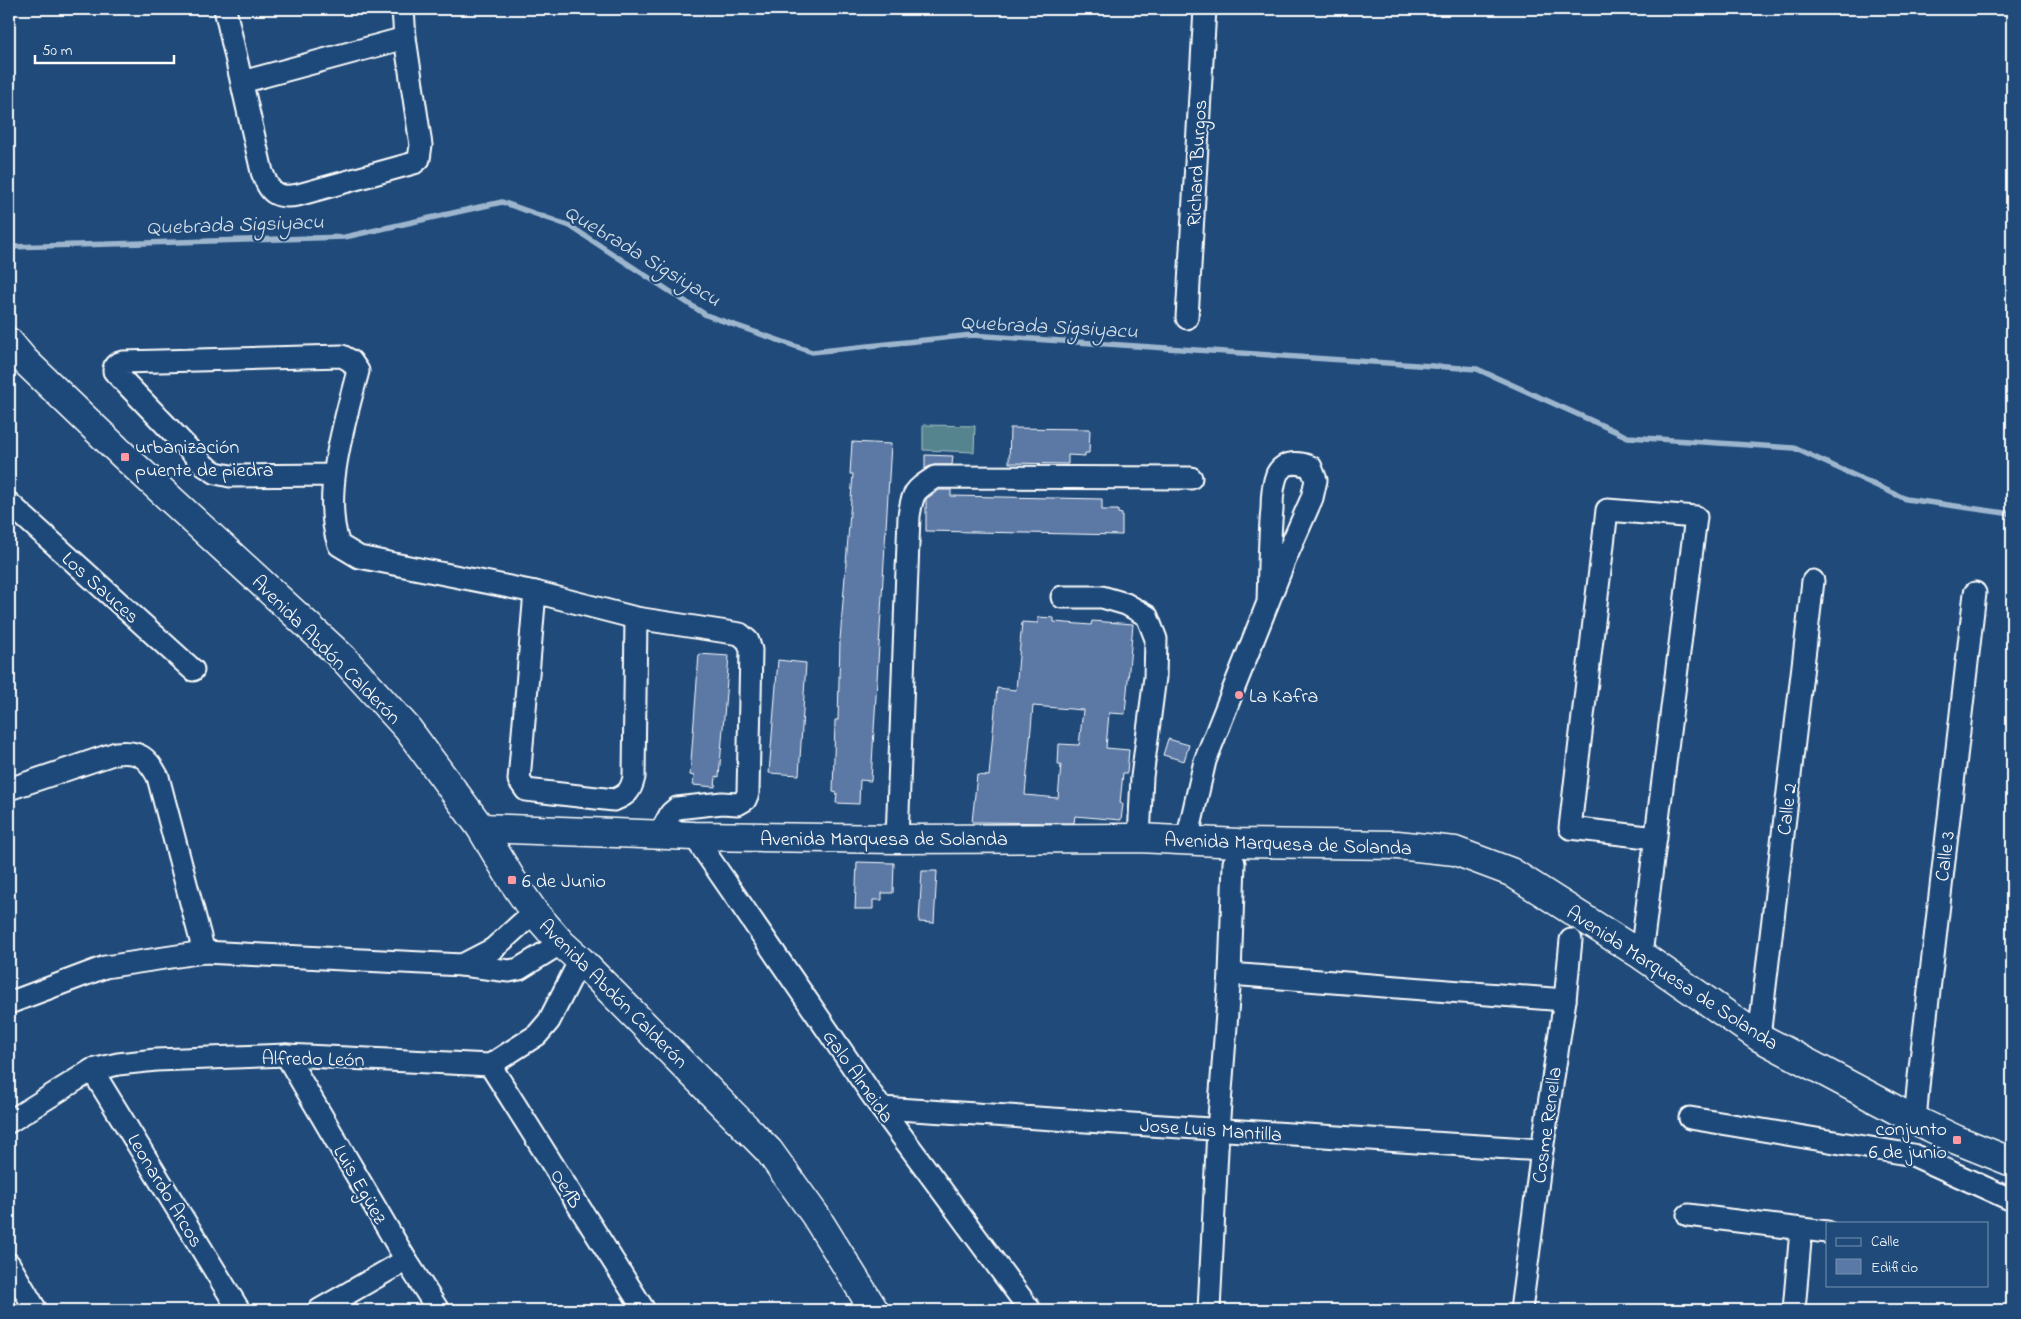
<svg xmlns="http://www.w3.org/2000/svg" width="2021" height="1319" font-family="'Indie Flower',sans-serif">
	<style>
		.green { fill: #55848e; stroke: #aac2c6 }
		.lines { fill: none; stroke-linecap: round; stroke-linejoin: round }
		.stream { stroke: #9db6ce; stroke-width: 5.5 }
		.building { fill: #5b79a6; stroke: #fff; fill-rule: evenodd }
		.street-casing { stroke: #fff; stroke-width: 25 }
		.secondary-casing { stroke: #fff; stroke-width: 31 }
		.street { stroke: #1f4a7a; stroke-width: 21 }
		.secondary { stroke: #1f4a7a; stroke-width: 28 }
		.poi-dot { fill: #ff9aa2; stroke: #1f4a7a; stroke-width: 2 }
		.labels { text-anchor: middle; stroke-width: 4.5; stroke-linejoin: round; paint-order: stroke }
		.street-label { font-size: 20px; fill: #fff; stroke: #1f4a7a }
		.poi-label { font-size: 20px; fill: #fff; stroke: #1f4a7a; text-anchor: start }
		.water-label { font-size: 21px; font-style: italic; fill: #d6e1ea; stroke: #1f4a7a }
	</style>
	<rect width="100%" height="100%" fill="#1f4a7a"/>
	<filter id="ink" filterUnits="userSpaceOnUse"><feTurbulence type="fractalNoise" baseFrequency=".02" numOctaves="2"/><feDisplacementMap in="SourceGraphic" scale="10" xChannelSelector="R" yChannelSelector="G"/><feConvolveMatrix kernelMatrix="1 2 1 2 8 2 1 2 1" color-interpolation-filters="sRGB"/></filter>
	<g filter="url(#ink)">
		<polygon class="green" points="923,425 975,426 974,452 923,450"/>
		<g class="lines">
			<polyline class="stream" points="9,247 345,237 502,202 570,226 706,315 812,352 972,335 1477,369 1628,437 1794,448 1906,499 2012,514"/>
		</g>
		<g class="building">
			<polygon points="1010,428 1090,429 1089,453 1085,453 1085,456 1068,455 1068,464 1009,463"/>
			<polygon points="852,442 891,444 871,781 860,780 859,804 836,803 837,793 833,792 835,720 838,720 840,640 853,474 850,474"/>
			<polygon points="925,455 953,456 952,465 934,465 925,469"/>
			<polygon points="939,490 951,490 951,496 1102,499 1102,510 1118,510 1118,513 1122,514 1122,535 926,531 926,499"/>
			<path d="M1038 617 1054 618V622L1091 625 1092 621 1133 624 1125 714 1109 713 1106 748 1129 750 1127 773H1123L1120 803 1123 804 1121 820 1075 816 1074 823 972 822 977 775 989 776 997 688 1016 690 1022 622 1038 623ZM1033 706 1083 710 1079 745 1059 744 1058 765H1061L1058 798 1025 795Z"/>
			<polygon points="699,654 729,656 719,777 716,776 715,787 693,785 694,776 690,775"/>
			<polygon points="778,660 806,663 799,775 769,773"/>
			<polygon points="1168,739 1189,745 1184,761 1163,755"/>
			<polygon points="857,862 894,863 893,893 882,893 882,900 873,900 873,909 855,909"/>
			<polygon points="922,871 937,871 934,923 919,922"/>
		</g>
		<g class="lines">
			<defs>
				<g id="street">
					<path d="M225 9 262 172C270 193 275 199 298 195L414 163 419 159 421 145 405 38 242 82"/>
					<polyline points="403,9 405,38"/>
					<polyline points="1187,318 1205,9"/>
					<path d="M333 475 230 476 216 473 205 466 114 371C114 365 117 363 123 362L342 356 351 361 358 371C345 421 321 495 339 545L359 557 535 592 636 618 740 634 748 641 751 650 748 793 745 800 738 804 722 803 677 808 671 813 659 835"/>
					<polyline points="9,503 193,670"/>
					<path d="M535 592 519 780 526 790 614 800C627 795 631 791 634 777L636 618"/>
					<polyline points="1062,597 1102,597 1126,604 1147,616 1156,639 1155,677 1142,777 1139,838"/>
					<path d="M9 789 116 753C139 750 148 758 158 777L204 952"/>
					<polyline points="694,836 881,1108 1030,1310"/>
					<path d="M897 839 909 516C913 491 914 491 935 477L1191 478"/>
					<path d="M1187 840 1205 761 1286 557 1312 498 1316 480 1311 467C1299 462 1284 461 1277 474 1273 484 1272 498 1272 509 1269 540 1269 571 1268 602"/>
					<polyline points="1641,955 1696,517 1607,510 1570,828 1656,838"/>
					<polyline points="462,965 493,949 534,912"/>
					<polyline points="1230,974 1565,1000"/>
					<polyline points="9,1003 105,967 204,952 462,965 509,971 519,969 561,943"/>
					<polyline points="1759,1037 1813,581"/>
					<polyline points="286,1055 406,1260 438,1310"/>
					<polyline points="490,1065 644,1310"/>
					<polyline points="92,1070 239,1310"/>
					<polyline points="881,1108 1542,1150"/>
					<polyline points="1690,1118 1913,1155 2012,1200"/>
					<polyline points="1915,1120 1919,1077 1975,593"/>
					<polyline points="9,1122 92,1070 118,1064 156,1060 286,1055 490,1065 537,1035 549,1021 580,960"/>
					<polyline points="1688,1215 1827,1232"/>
					<polyline points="9,1264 36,1310"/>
					<polyline points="319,1310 406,1260"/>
					<polyline points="1209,1310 1218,1130 1230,974 1234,863"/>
					<polyline points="1521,1310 1542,1150 1565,1000 1571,940"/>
					<polyline points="1794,1310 1801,1230"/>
				</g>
				<g id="secondary">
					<polyline points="9,342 24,360 125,457 343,658 407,728 481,828 512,880 534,912 561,943 580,960 769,1151 815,1215 874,1310"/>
					<polyline points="481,828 694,836 897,839 1139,838 1238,843 1397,845 1455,851 1511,872 1641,955 1759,1037 1915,1120 1957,1140 2012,1162"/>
				</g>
			</defs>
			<use href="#street" class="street-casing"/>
			<use href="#secondary" class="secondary-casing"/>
			<use href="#street" class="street"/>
			<use href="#secondary" class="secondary"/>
		</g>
	</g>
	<g class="poi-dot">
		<rect x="120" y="452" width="10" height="10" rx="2.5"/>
		<circle cx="1239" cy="695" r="5"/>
		<rect x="507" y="875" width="10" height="10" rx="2.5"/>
		<rect x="1952" y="1135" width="10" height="10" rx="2.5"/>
	</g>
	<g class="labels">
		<g class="street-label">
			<text transform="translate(1196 163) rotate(-87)" y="7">Richard Burgos</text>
			<text transform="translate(101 587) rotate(42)" y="7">Los Sauces</text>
			<text transform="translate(327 649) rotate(45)" y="7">Avenida Abdón Calderón</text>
			<text transform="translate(1786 809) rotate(-83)" y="7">Calle 2</text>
			<text x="884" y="845">Avenida Marquesa de Solanda</text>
			<text transform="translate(1288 843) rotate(2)" y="7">Avenida Marquesa de Solanda</text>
			<text transform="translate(1944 856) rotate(-83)" y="7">Calle 3</text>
			<text transform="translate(1673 977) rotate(33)" y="7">Avenida Marquesa de Solanda</text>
			<text transform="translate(614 993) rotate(45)" y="7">Avenida Abdón Calderón</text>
			<text transform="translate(313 1058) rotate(1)" y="7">Alfredo León</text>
			<text transform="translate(859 1076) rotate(55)" y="7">Galo Almeida</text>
			<text transform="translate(1546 1125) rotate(-82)" y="7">Cosme Renella</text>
			<text transform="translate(1211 1129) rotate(4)" y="7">Jose Luis Mantilla</text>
			<text transform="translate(361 1184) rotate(60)" y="7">Luis Egüez</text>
			<text transform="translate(567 1188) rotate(58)" y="7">Oe1B</text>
			<text transform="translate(166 1190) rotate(59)" y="7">Leonardo Arcos</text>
		</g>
		<g class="poi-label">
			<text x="135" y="453">urbanización<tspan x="135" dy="23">puente de piedra</tspan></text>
			<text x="1249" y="702">La Kafra</text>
			<text x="522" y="887">6 de Junio</text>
			<text x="1947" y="1135" text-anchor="end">conjunto<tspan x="1947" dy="23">6 de junio</tspan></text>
		</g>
		<g class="water-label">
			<text transform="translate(235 224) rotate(-2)" y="7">Quebrada Sigsiyacu</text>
			<text transform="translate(643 255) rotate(31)" y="7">Quebrada Sigsiyacu</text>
			<text transform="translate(1049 326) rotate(3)" y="7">Quebrada Sigsiyacu</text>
		</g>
	</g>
	<rect width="2021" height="1319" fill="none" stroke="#1f4a7a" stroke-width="30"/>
	<rect x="15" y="15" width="1991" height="1289" fill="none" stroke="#fff" stroke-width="2" filter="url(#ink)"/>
	<rect x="1826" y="1222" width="162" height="65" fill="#1f4a7a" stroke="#7992af"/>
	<rect x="1836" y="1238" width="25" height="8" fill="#1f4a7a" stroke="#7992af"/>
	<text x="1871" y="1246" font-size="15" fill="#ffffff">Calle</text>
	<rect x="1836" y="1259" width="25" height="15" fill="#5b79a6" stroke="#7992af"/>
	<text x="1871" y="1272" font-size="15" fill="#ffffff">Edificio</text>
	<path d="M35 55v8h139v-8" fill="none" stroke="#ffffff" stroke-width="2.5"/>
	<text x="42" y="55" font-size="15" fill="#ffffff" stroke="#1f4a7a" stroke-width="4" paint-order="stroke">50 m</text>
</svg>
